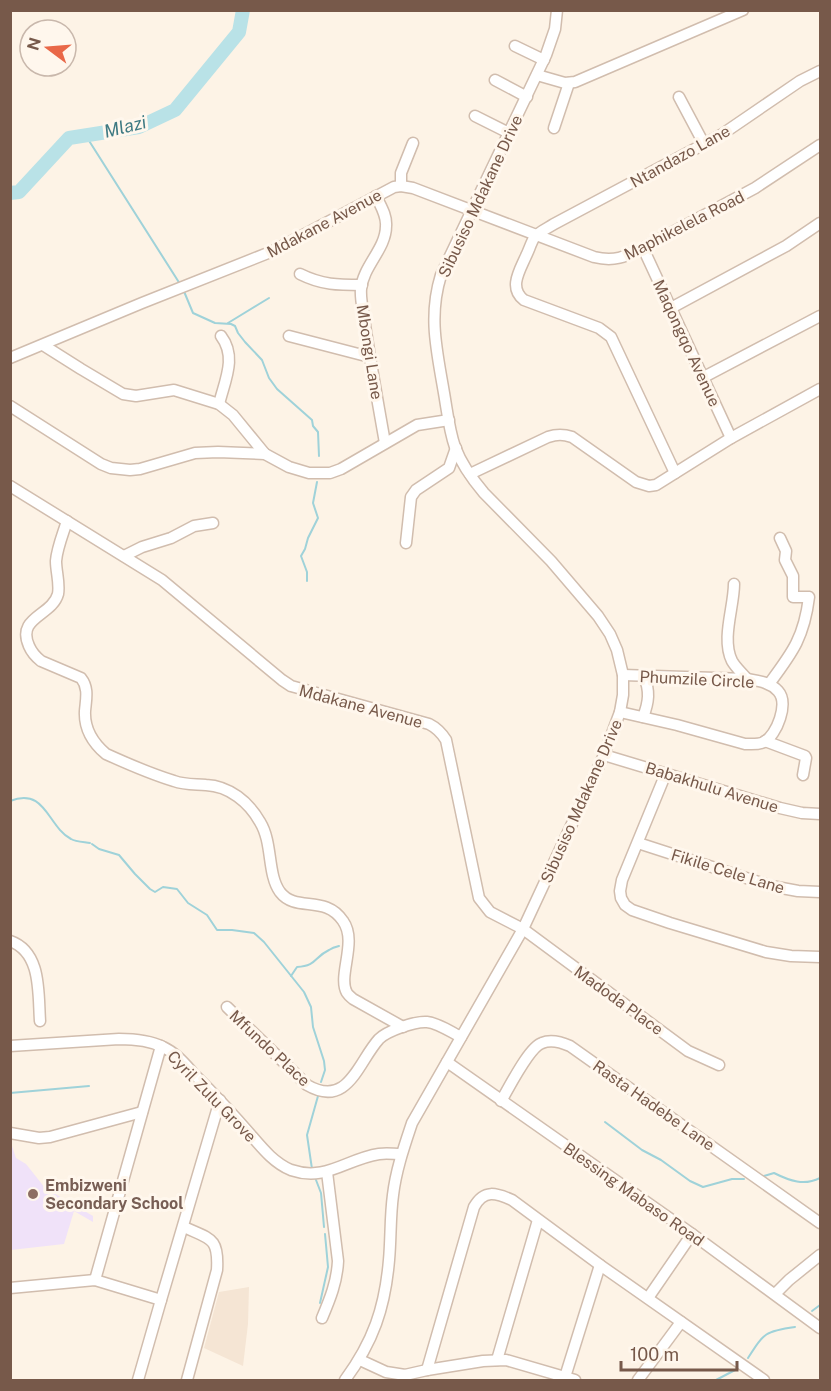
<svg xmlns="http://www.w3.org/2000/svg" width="831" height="1391" font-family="'Public Sans',sans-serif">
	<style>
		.residential { fill: #f5e5d4 }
		.education { fill: #f0e2f9 }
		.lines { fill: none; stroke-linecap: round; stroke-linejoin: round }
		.stream { stroke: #9fd2d9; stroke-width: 2 }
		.river { stroke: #b9e2e7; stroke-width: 14 }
		.minor-casing { stroke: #d1bdae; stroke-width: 13 }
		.minor { stroke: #fff; stroke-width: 10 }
		.education-dot { fill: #8d6e63; stroke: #fff7ed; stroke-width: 2 }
		.labels { text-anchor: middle; stroke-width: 6; stroke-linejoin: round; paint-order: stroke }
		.street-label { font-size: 16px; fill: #77594a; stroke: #fff7ed }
		.education-label { font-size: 16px; font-weight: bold; fill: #785e54; stroke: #fff7ed; text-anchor: start }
		.water-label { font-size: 18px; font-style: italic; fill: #3f7a83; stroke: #fff7ed }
	</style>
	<rect width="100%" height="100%" fill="#fdf3e6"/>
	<polygon class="residential" points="249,1287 248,1324 243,1366 204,1348 219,1292"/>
	<polygon class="education" points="11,1143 16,1158 26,1164 45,1188 93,1216 93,1222 74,1211 64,1244 11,1250"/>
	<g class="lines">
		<g class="stream">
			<polyline points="86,136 180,284"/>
			<polyline points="183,289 193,313 215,323 231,324 235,326 238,333 245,342 262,360 269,378 277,389 312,420 313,426 318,432 319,456"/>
			<polyline points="228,323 269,298"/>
			<polyline points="307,581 307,572 301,556 305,549 308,538 318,518 313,503 317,482"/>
			<path d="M10 801C46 787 47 826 71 839 76 842 85 842 90 843"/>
			<polyline points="92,844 99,849 119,855 135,874 150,889 155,892 163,887 177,889 188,903 207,915 217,930 232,930 254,933 264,942 304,992 311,1007 313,1027 324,1061 325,1070 321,1082"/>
			<path d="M291 976 297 967C317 966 314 957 329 950 332 948 335 947 339 946"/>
			<polyline points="10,1093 89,1086"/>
			<polyline points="605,1122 642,1150 661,1160 690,1181 703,1187 732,1179 744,1179"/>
			<polyline points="312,1169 307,1135 318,1096"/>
			<path d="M764 1176 774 1173C790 1181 804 1186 820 1178"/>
			<polyline points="316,1180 321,1193 324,1227"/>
			<polyline points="320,1303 328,1267 325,1234"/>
			<polyline points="812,1311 820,1305"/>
			<path d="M748 1358C764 1333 765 1331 795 1327"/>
			<polyline points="716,1380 737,1369"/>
		</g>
		<polyline class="river" points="10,193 19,192 69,138 139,127 175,110 239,32 243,10"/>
		<defs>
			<g id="minor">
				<polyline points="515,46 544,60"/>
				<polyline points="537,75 565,83 575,82 743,10"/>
				<polyline points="495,80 527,97"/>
				<polyline points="679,97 704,144"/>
				<polyline points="475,116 509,133"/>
				<polyline points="554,128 569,83"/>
				<polyline points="401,186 401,173 413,143"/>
				<path d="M376 196C380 205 387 215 386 226 386 249 363 266 361 289 360 300 364 314 365 325 371 365 378 403 385 443"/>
				<polyline points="643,248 731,438"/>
				<path d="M300 274C322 285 338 285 362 285"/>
				<polyline points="671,308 786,246 820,223"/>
				<polyline points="289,336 370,357"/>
				<polyline points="43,345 81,369 123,394 136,396 174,390 219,404 233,415 265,454"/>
				<path d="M10 358 142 303 273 251 394 187 401 186 413 188 594 257C614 262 625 257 643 248L755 188 820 145"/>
				<polyline points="702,378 820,316"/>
				<path d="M219 404C225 380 237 357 221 336"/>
				<polyline points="10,406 101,464 111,468 130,470 140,469 195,453 218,452 265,454 289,467 309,473 330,473 341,469 417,425 449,420"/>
				<path d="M675 473 611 337 599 328 524 300C508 288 520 270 526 256 529 250 531 243 534 238 538 232 548 228 554 224L721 135 800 81 820 71"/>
				<path d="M470 474 548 437C557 434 563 434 572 437L636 482 649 486 656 485 731 438 820 389"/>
				<path d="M10 486 162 580 282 680 291 686 429 724C437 728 441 732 446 740L479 898 490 912 523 929 688 1051 719 1065"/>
				<path d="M67 521C63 534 57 548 56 561 56 572 60 583 58 594 52 616 16 617 29 646 32 653 36 657 41 661L81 678C89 688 86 699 85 711 84 730 93 743 106 754 128 764 151 774 174 781 185 785 195 784 206 785 229 786 249 802 260 822 273 843 267 874 280 892 296 913 325 894 343 921 358 942 337 976 347 993 347 994 352 998 353 999L403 1027"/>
				<polyline points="406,543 411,497 416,490 449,468 456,448"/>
				<polyline points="124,556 142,547 171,538 194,526 213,523"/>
				<path d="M734 584C734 607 721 639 732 661 736 668 742 673 747 679"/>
				<path d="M769 684C792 653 804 638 809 597H793V576L785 560 786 551 780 538"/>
				<path d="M620 712 677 725 745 744C752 744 758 745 764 742 777 735 789 703 778 691 770 682 758 681 747 679L623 675"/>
				<path d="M643 717C649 702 650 691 644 676"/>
				<polyline points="765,741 805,756 806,758 803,775"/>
				<polyline points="604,755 780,808 802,813 820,814"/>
				<polyline points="666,773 622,880 620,891 621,898 625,905 632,910 670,923 766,952 791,956 820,957"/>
				<polyline points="638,843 771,886 798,891 820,892"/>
				<path d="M10 941C42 952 38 994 40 1021"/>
				<path d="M227 1007 307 1085C348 1109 358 1062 379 1039 387 1031 415 1021 427 1022 438 1023 451 1032 461 1037"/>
				<path d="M10 1046 119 1039C134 1039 149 1040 163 1047 176 1053 185 1064 194 1074 213 1093 232 1113 250 1134 262 1148 274 1163 291 1170 326 1182 346 1159 379 1154 386 1153 394 1154 401 1154"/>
				<polyline points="447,1062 692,1234 820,1328"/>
				<path d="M501 1101C509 1088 529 1047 542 1043 551 1039 561 1042 570 1046L820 1223"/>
				<polyline points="10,1133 39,1138 50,1137 142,1112"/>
				<path d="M184 1227C210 1239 219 1237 217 1270L187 1380"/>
				<polyline points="95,1280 161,1046"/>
				<polyline points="10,1288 95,1280 161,1300"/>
				<polyline points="775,1294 789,1280 820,1255"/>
				<polyline points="648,1298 692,1234"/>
				<path d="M322 1318C330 1299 337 1282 338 1261L327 1172"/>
				<polyline points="360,1360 386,1372 405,1375 427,1370 483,1361 506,1360 575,1380"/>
				<polyline points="497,1360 538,1220"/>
				<path d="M427 1370 474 1207C484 1189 496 1193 512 1200L600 1265 764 1380"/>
				<polyline points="565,1377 600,1265"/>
				<polyline points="138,1380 161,1300 220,1100"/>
				<path d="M345 1380C373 1342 385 1308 389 1260 391 1239 390 1217 393 1195 396 1170 404 1147 412 1123L523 929 604 755 620 712 623 695V675L617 650 610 634 598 616 551 561 484 493C473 480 461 463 455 447 449 430 447 410 444 393 437 351 428 317 441 275L546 55 555 29 557 10"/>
				<polyline points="638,1380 681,1322"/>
			</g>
		</defs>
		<use href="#minor" class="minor-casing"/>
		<use href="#minor" class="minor"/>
	</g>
	<circle class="education-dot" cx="33" cy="1194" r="6"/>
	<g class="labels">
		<g class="street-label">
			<text transform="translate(680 156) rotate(-29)" y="6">Ntandazo Lane</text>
			<text transform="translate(480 196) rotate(-65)" y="6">Sibusiso Mdakane Drive</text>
			<text transform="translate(324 223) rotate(-28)" y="6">Mdakane Avenue</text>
			<text transform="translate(684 225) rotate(-27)" y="6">Maphikelela Road</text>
			<text transform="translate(687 343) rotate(65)" y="6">Maqongqo Avenue</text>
			<text transform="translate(370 352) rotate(81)" y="6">Mbongi Lane</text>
			<text transform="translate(697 679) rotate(3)" y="6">Phumzile Circle</text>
			<text transform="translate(361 706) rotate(15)" y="6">Mdakane Avenue</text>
			<text transform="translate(712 787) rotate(17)" y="6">Babakhulu Avenue</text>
			<text transform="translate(581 801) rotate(-66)" y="6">Sibusiso Mdakane Drive</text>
			<text transform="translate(728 871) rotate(17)" y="6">Fikile Cele Lane</text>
			<text transform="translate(619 1000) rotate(36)" y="6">Madoda Place</text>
			<text transform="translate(270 1048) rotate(43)" y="6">Mfundo Place</text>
			<text transform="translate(212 1096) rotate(46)" y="6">Cyril Zulu Grove</text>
			<text transform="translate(654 1105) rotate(35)" y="6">Rasta Hadebe Lane</text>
			<text transform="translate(634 1194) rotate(35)" y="6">Blessing Mabaso Road</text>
		</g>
		<g class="education-label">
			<text x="45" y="1191">Embizweni<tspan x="45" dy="18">Secondary School</tspan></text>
		</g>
		<g class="water-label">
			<text transform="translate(125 127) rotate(-14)" y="6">Mlazi</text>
		</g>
	</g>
	<rect width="831" height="1391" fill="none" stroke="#77594a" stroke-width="24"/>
	<g transform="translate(48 48) rotate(286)"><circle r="28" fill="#fff7ed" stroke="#c9b8ac" stroke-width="1.5"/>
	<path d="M0-4.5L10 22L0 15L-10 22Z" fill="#e96848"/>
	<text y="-9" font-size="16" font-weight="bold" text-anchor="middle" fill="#77594a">N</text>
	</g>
	<path d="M621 1361v9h116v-9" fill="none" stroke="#77594a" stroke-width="3"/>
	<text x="630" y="1361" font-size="18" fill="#77594a" stroke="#fff7ed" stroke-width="4.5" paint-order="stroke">100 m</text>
</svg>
